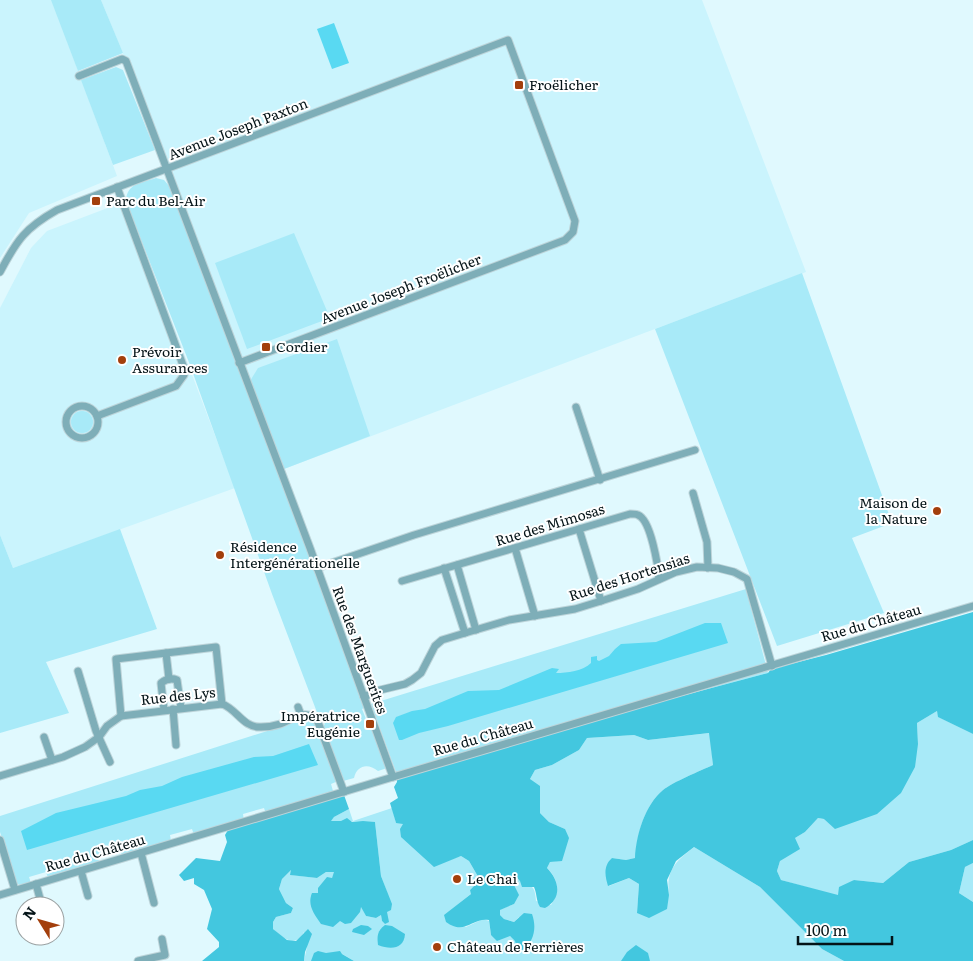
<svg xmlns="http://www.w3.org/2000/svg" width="973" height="961" font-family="Literata,serif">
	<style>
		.built { fill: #caf4fd }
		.green { fill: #a8eaf8 }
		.forest { fill: #43c7df }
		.water { fill: #59d9f2 }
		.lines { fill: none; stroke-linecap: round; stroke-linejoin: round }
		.minor-casing { stroke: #bdd4d9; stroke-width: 9 }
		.minor { stroke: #7eaeb8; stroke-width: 7 }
		.poi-dot { fill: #a33f0c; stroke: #fff; stroke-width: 2 }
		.labels { text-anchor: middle; stroke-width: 4; stroke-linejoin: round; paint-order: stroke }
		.poi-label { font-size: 14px; fill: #041317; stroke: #fff; text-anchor: start }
		.street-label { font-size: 14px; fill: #041317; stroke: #fff }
	</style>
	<rect width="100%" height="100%" fill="#e0f9fe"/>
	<g class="built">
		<polygon points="0,0 52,0 117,176 29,213 0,258"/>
		<polygon points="101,0 702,0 806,272 284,469 174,178"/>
		<polygon points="126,201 235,488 13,568 0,535 0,308 31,248 47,231"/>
	</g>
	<g class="green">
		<polygon points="51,0 101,0 123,53 78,71"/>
		<polygon points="116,67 123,70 155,150 113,165 81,80"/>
		<path d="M156 178 164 180 170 187 366 707 362 709 370 729 373 728 387 768 378 771C368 763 357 765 354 778L343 781 323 726 325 724 318 715 272 594 190 365 126 201C127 183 141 183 156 178Z"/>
		<polygon points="294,233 330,318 247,349 215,263"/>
		<polygon points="802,273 892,523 852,538 884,613 777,646 655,329"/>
		<polygon points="337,339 370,436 284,469 250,381 258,368"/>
		<circle cx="82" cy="422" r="11"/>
		<polygon points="120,529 157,629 46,662 69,713 0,733 0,535 13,568"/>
		<polygon points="746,589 768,673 396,772 371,704"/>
		<polygon points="937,711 939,717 973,734 973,840 951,850 909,862 883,883 854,880 838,896 781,880 777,871 780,861 795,838 805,832 818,818 824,819 918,744 917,723"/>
		<polygon points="308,718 313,719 338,781 331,784 333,791 266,814 264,808 243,814 244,821 194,835 192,829 170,835 171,841 122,855 120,850 98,857 99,862 48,878 46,872 29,877 31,883 21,885 17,884 0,832 0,816"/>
		<path d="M710 733 713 765C700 771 673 782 663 790 645 805 636 835 636 858L626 860 612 858 609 886 629 878 639 884 637 913 669 895C666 870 675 862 694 847L760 887 822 949 844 961H354C337 951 336 947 320 961H304L307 947 304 932C295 948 284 939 273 929V922L276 917 291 913 293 908 286 903 279 889 282 879 292 869 291 875 317 878 326 872H335L332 878 340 921 361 906 366 916 376 918 381 915 382 921 385 924 387 892 381 876 375 822 330 821 334 817 349 809 353 821 392 808 396 823H403L443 862 461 856 469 861 480 880 470 890 472 893 445 915 466 927 483 919 489 921 491 935 510 936 515 941 519 917 514 922 504 919 500 915 499 910 514 904 510 880 514 873C526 889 535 879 536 901L551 905C560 891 559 880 547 868L550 862 556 861 565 829 549 822 540 813V796L530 779 535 770 552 765 579 750 587 738 634 735 648 740Z"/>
		<polygon points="973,863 973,902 959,893 965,867"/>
	</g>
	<g class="forest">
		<path d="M973 612V734L938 717 937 711 917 723 918 744 915 767 901 793 877 814 835 829 824 819 818 818 805 832 795 838 800 849 780 861 777 871 781 880 838 895 839 887 854 880 883 883 909 862 951 850 973 840V863L965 867 959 893 973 902V961H844L822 949 760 887 694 847 676 861 667 880 669 895 667 909 649 918 637 913 639 884 629 878 608 886C605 876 603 866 612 858L626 860 635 858C636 835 645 805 663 790 673 782 700 771 713 765L709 733 648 740 634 735 587 738 579 750 552 765 535 770 530 779 540 786V813L549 822 565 829 569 838 562 861 550 862 547 868C559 880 563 898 545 908L540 907C536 900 537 894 534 887H522L520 881 514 874 511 879 519 895 514 904 500 910V915L504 919 514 922 524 913 532 914C537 928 534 941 523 950L517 948 515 941 510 936 497 941 491 935 489 920C472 917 465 936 446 922L444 915 471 894 470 890 480 880 469 861 461 856 434 867 401 837 400 829 403 824 396 823 390 803 398 798 394 787 397 782 396 772 768 673 771 669 826 655Z"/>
		<path d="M344 795 349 809 334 817 331 821H341L347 818 352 822 363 821 375 822 381 876 392 904 391 910 387 912 389 922 385 924 382 921 381 915 376 918 366 916 361 907 360 912 351 923 345 924 340 921 333 927 321 924C314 914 307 905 312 893H318V888L327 877 332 878 334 872H326L317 878 290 875 291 870 282 879 279 889 286 903 293 908 291 913 276 917 273 922V929L287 940 296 941 308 929 312 934 305 952 304 961H202L219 947V942L207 929 212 909 204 890 194 884V878L184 881 179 875 196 858 220 861 227 842 225 835 228 830Z"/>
		<polygon points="361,925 368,926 372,929 364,935 352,932 353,929"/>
		<path d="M385 925 392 926 405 934C404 949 391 950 378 945 377 936 377 931 385 925Z"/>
		<polygon points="636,945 648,953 650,961 621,961 627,952"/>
		<polygon points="318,951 326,953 340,951 342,954 354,961 311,961 314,953"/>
	</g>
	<g class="water">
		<polygon points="334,23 349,63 332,69 317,29"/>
		<path d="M705 623H721L728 643 448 726 419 733 402 740H399L393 723 396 717 412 711 425 709 468 691 499 690 552 668 559 669 556 673C567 673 583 671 591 663V657L597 656V660L599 661 609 656 615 649 621 644 656 642Z"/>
		<polygon points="309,744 318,765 27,850 21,831 56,813 126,796 140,790 162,786 182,777 254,757 273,756"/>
	</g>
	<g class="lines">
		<defs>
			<g id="minor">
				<polyline points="79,76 122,59 126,61 310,548 393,777"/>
				<path d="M0 272C17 240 25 228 57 210L508 40 575 221 573 232 565 240 239 363"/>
				<circle cx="82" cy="422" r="16"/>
				<polyline points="576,407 600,480"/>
				<polyline points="97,416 176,386 184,375 184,368 117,187"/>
				<polyline points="693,493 707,542 708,568"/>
				<polyline points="579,529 601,601"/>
				<polyline points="515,548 535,616"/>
				<polyline points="457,565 476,630"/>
				<polyline points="317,568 414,535 695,450"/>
				<polyline points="444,568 465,633"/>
				<path d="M402 581 630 514C632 514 637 514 638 515 651 520 658 566 659 579"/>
				<polyline points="166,653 169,679"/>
				<polyline points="78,671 96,731 110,762"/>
				<polyline points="364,697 376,691 405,684 412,680 421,673 435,646 442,640 465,633 509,620 575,609 601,601 638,589 676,572 697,567 718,568 734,572 747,579 772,666"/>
				<polyline points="298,707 301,715"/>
				<polyline points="173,709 176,745"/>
				<path d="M164 710 161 683C166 679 172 678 177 680L181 708"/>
				<polyline points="121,716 116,659 216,647 222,704"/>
				<polyline points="44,737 52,760"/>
				<path d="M0 776 63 757 85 747 99 737 107 726 121 716 222 704C237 709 243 728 261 727 267 727 274 726 280 724 293 719 308 707 318 722L344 792"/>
				<polyline points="0,840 15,890"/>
				<polyline points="141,853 154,903"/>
				<polyline points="81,871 88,896"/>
				<polyline points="36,884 42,906"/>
				<polyline points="0,895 393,777 973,606"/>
				<polyline points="138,961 165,955 162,939"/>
			</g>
		</defs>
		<use href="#minor" class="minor-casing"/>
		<use href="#minor" class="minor"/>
	</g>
	<g class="poi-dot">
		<rect x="514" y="80" width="10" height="10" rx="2.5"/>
		<rect x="91" y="196" width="10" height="10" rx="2.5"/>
		<rect x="261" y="342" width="10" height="10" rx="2.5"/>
		<circle cx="122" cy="360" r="5"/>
		<circle cx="937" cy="511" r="5"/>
		<circle cx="220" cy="555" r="5"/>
		<rect x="365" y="719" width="10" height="10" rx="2.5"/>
		<circle cx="457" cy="879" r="5"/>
		<circle cx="437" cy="947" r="5"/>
	</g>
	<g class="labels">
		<g class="poi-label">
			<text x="529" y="90">Froëlicher</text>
			<text x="106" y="206">Parc du Bel-Air</text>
			<text x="276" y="352">Cordier</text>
			<text x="132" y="357">Prévoir<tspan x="132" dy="16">Assurances</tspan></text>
			<text x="927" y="508" text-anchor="end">Maison de<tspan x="927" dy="16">la Nature</tspan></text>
			<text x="230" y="552">Résidence<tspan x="230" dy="16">Intergénérationelle</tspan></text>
			<text x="360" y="721" text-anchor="end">Impératrice<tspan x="360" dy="16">Eugénie</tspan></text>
			<text x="467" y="884">Le Chai</text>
			<text x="447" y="952">Château de Ferrières</text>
		</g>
		<g class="street-label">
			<text transform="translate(238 129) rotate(-21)" y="5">Avenue Joseph Paxton</text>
			<text transform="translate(401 289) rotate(-21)" y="5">Avenue Joseph Froëlicher</text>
			<text transform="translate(550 525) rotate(-17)" y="5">Rue des Mimosas</text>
			<text transform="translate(629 577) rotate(-18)" y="5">Rue des Hortensias</text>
			<text transform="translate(871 623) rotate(-16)" y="5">Rue du Château</text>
			<text transform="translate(360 650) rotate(70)" y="5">Rue des Marguerites</text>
			<text transform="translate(178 696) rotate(-6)" y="5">Rue des Lys</text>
			<text transform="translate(483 737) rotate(-16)" y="5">Rue du Château</text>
			<text transform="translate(95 853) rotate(-16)" y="5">Rue du Château</text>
		</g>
	</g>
	<g transform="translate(40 921) rotate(307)"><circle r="24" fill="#ffffff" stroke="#9ba1a2"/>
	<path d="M0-4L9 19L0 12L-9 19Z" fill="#a33f0c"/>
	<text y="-8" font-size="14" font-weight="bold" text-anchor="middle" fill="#041317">N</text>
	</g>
	<path d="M798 936v8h94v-8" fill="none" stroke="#041317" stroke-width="2.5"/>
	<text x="806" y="936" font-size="15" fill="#041317" stroke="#ffffff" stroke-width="4" paint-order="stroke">100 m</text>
</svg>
